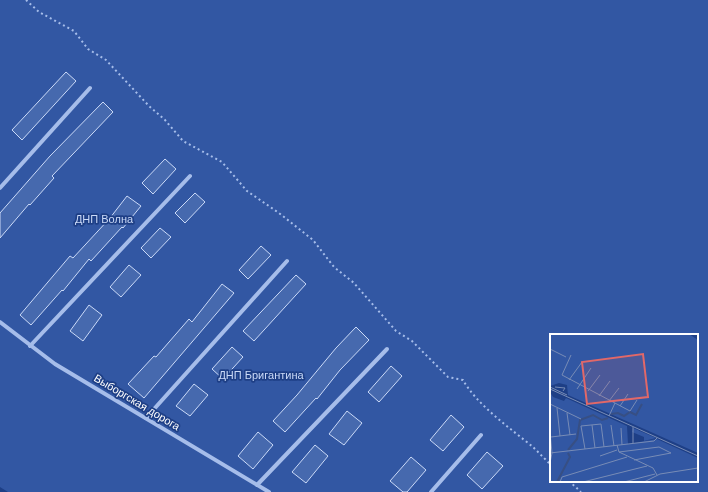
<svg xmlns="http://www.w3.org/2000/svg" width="708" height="492" font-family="Helvetica,sans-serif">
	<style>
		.green { fill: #3257a3; fill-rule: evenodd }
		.building { fill: #4669ae; stroke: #cbdaf8 }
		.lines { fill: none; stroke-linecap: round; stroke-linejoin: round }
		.path { stroke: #a6bdea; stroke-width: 2; stroke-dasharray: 2 3; stroke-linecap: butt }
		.street { stroke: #a6bdea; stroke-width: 4 }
		.labels { text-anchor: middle; stroke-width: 3.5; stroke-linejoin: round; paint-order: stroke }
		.park-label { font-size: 11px; fill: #cbdaf8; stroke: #1e3f86 }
		.street-label { font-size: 11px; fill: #fff; stroke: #1e3f86 }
		.inset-river { fill: none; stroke: #374f84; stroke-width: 2 }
		.inset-road { fill: none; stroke: #788cb6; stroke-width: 1 }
		.view { fill: #e26868; fill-opacity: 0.15; stroke: #e26868; stroke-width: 2 }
		.inset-edge { fill: none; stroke: #fff; stroke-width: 2 }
	</style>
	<rect width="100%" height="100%" fill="#1e3f86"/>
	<path class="green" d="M0 0H708V492H8L0 487ZM551 335H697V481H551Z"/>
	<g class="building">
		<polygon points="66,72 76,81 22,140 12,130"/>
		<polygon points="103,102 113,112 52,176 54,178 30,205 29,204 0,238 0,213 50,156"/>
		<polygon points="165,159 176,169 153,194 142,183"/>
		<polygon points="195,193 205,202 185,223 175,213"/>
		<polygon points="127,196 141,206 123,228 122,227 91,261 89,259 63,291 62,290 31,325 20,315 70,256 73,258 110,218"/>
		<polygon points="160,228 171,237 151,258 141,248"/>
		<polygon points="261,246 271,255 248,279 239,270"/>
		<polygon points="129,265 141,275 121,297 110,287"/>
		<polygon points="296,275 306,284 254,341 243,331"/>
		<polygon points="222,284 234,293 144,398 128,384 154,356 156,357 189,319 192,322"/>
		<polygon points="89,305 102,315 83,341 70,331"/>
		<polygon points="356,327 369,340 340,370 317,399 316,398 285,432 273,421 297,395 336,348"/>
		<polygon points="232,347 243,357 223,379 212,369"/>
		<polygon points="391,366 402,376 379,402 368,392"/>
		<polygon points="194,384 208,395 190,416 176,406"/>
		<polygon points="347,411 362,423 344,445 329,434"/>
		<polygon points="451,415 464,427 443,451 430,440"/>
		<polygon points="258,432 273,445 253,469 238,456"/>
		<polygon points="315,445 328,456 306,483 292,472"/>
		<polygon points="487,452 503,466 482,489 467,475"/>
		<polygon points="411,457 426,470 407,492 403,492 390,481"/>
	</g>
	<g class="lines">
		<g class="path">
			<path d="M26 0 39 12 74 31 88 49 106 60 149 106 165 120 183 141 222 162 247 191 279 213 313 240 334 267 354 283 396 331 412 341 448 377 463 380C477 405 511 429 533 447 539 453 545 459 551 465"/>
			<polyline points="569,481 581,492"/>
		</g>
		<g class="street">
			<polyline points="0,188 90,88"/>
			<polyline points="0,322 55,364 269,492"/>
			<polyline points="30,346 190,176"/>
			<polyline points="146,418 287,261"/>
			<polyline points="257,485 387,349"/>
			<polyline points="431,492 481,435"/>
		</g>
	</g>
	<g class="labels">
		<g class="park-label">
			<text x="104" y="223">ДНП Волна</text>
			<text x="261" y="379">ДНП Бригантина</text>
		</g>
		<g class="street-label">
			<text transform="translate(137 402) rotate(31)" y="4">Выборгская дорога</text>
		</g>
	</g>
	<g transform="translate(550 334)">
		<rect width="148" height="148" fill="#1e3f86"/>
		<path d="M0 0H139L148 6V119L18 61 17 51 9 49 0 52ZM0 58 3 63 14 67 16 64 77 92 78 110 107 105 148 124V148H0ZM83 94 106 104 94 107V103L82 98Z" fill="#3257a3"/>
		<path class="inset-river" d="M61 80 68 79 74 82 80 78 86 81 92 70M18 116 27 105 30 86 43 81 52 86 58 84M7 148 20 123 18 119"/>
		<path class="inset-road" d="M0 15 16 23M21 21 12 41 80 77 87 66M19 46 32 28M0 53 17 61M5 53 15 54 13 57M0 55 148 122M27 55 41 34M38 57 50 41M49 62 60 47M59 67 69 54M0 70 31 85M70 72 78 60M7 74 10 102M17 79 20 101M59 82 65 69M42 91 45 114M61 91 64 112M71 94 72 111M0 98 2 119 0 129M1 103 26 100M83 109V93M67 111 69 118 103 134 107 141M35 115 31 92 51 90 54 113M69 118 109 113 121 119M0 119 104 107 107 104M50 122 67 116M84 126 121 119M10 148 12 143 77 123M33 148 97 132M74 148 105 140M94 148 110 140 148 134"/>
		<path class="view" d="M93 20 98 63 37 70 32 28Z"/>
		<rect width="148" height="148" class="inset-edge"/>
	</g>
</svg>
